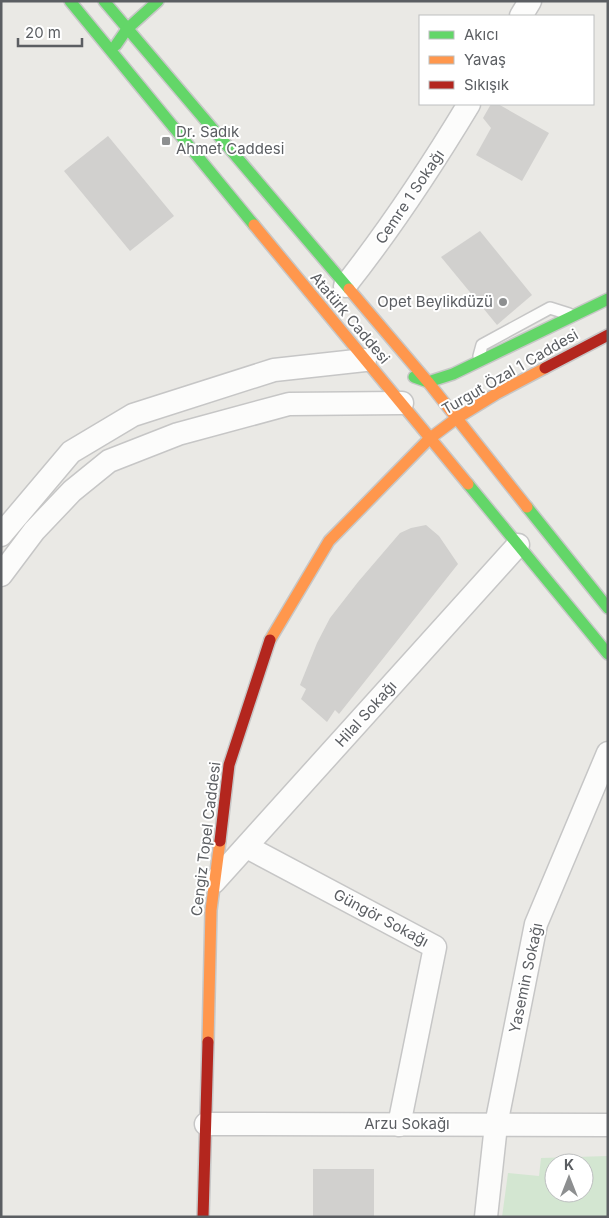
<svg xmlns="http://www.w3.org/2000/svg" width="609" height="1218" font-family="Inter,sans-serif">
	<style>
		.green { fill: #d3e6d1; fill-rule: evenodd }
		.building { fill: #d1d0ce }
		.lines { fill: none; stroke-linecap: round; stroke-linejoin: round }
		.lane-casing { stroke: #c6c6c6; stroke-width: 14 }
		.street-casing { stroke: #c6c6c6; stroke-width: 25 }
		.fast-casing { stroke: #c7c7c7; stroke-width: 14 }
		.slow-casing { stroke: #c7c7c7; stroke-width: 14 }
		.jam-casing { stroke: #c7c7c7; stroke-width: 14 }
		.lane { stroke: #fcfcfb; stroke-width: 11 }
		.street { stroke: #fcfcfb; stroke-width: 22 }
		.fast { stroke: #63d668; stroke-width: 11 }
		.slow { stroke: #ff974d; stroke-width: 11 }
		.jam { stroke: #b3261e; stroke-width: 11 }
		.poi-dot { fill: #8d8f90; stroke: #fff; stroke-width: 2 }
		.labels { text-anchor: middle; stroke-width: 4; stroke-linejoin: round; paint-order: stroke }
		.poi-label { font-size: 15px; fill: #5b5e62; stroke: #fff; text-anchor: start }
		.street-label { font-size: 15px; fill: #5b5e62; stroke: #fff }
	</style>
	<rect width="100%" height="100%" fill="#eae9e5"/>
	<path class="green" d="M608 1156V1217H502L508 1173 539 1176 541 1158ZM554 1163H584V1193H554Z"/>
	<g class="building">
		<polygon points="491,104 498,104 549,133 522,181 476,155 491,128 483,118"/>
		<polygon points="108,136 174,216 130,251 64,171"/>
		<polygon points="480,231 532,295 497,325 441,257"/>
		<polygon points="426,525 439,536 458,564 339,714 335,710 327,722 301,699 306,689 300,685 317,643 330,618 358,582 400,533 411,528"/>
		<rect x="313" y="1169" width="61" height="48"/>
	</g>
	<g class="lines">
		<defs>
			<polyline id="lane" points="479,356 482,345 550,308 569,314"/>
			<g id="street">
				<polyline points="521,16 530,1"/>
				<path d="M345 286C391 228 431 167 469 104"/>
				<polyline points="1,535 71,452 133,415 274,370 365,360"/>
				<polyline points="1,575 34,531 72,491 109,461 178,434 289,404 402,403"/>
				<polyline points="247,847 435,947 399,1125"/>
				<polyline points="214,882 518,545"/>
				<polyline points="206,1124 608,1125"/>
				<polyline points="486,1217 496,1125 536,924 608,753"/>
			</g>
			<g id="fast">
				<polyline points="70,1 254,225"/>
				<polyline points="104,1 349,289"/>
				<polyline points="116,45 127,29 158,1"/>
				<polyline points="414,377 428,382 453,374 608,299"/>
				<polyline points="468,484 608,654"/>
				<polyline points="527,507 608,608"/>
			</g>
			<g id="slow">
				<polyline points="254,225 468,484"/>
				<polyline points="349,289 428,382 527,507"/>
				<polyline points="270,640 329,541 429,439 457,418 496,394 545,368"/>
				<polyline points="208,1042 211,910 220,841"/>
			</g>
			<g id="jam">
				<polyline points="545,368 608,335"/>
				<polyline points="220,841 229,765 270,640"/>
				<polyline points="203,1217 208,1042"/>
			</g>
		</defs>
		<use href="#lane" class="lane-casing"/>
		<use href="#street" class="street-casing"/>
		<use href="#fast" class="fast-casing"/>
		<use href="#slow" class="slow-casing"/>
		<use href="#jam" class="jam-casing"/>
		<use href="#lane" class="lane"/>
		<use href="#street" class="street"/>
		<use href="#fast" class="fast"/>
		<use href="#slow" class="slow"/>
		<use href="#jam" class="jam"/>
	</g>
	<g class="poi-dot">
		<rect x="161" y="136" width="10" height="10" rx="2.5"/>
		<circle cx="503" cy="302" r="5"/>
	</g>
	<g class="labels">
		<g class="poi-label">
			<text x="176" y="137">Dr. Sadık<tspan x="176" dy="17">Ahmet Caddesi</tspan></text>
			<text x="493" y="307" text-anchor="end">Opet Beylikdüzü</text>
		</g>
		<g class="street-label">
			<text transform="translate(410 197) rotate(-56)" y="5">Cemre 1 Sokağı</text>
			<text transform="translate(350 318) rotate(50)" y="5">Atatürk Caddesi</text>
			<text transform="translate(510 372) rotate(-30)" y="5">Turgut Özal 1 Caddesi</text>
			<text transform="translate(366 714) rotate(-48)" y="5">Hilal Sokağı</text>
			<text transform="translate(206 839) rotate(-83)" y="5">Cengiz Topel Caddesi</text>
			<text transform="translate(381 918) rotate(28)" y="5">Güngör Sokağı</text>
			<text transform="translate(526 978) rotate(-78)" y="5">Yasemin Sokağı</text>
			<text x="407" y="1129">Arzu Sokağı</text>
		</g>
	</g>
	<rect width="609" height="1218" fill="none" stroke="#5b5e62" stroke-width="5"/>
	<rect x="419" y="15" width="175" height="90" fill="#ffffff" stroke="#bdbfc0"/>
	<rect x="429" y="31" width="25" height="8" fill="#63d668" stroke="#bdbfc0"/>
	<text x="464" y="40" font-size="15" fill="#5b5e62">Akıcı</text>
	<rect x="429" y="56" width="25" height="8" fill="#ff974d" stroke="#bdbfc0"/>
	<text x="464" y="65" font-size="15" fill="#5b5e62">Yavaş</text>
	<rect x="429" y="81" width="25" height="8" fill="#b3261e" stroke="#bdbfc0"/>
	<text x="464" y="90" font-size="15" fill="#5b5e62">Sıkışık</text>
	<g transform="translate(569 1178)"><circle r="24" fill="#ffffff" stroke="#bdbfc0"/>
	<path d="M0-4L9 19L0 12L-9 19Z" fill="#8d8f90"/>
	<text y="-8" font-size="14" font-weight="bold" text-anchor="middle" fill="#5b5e62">K</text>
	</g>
	<path d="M18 38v8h64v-8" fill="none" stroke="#5b5e62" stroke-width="2.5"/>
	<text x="25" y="38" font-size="15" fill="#5b5e62" stroke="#ffffff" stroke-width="4" paint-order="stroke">20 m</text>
</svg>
